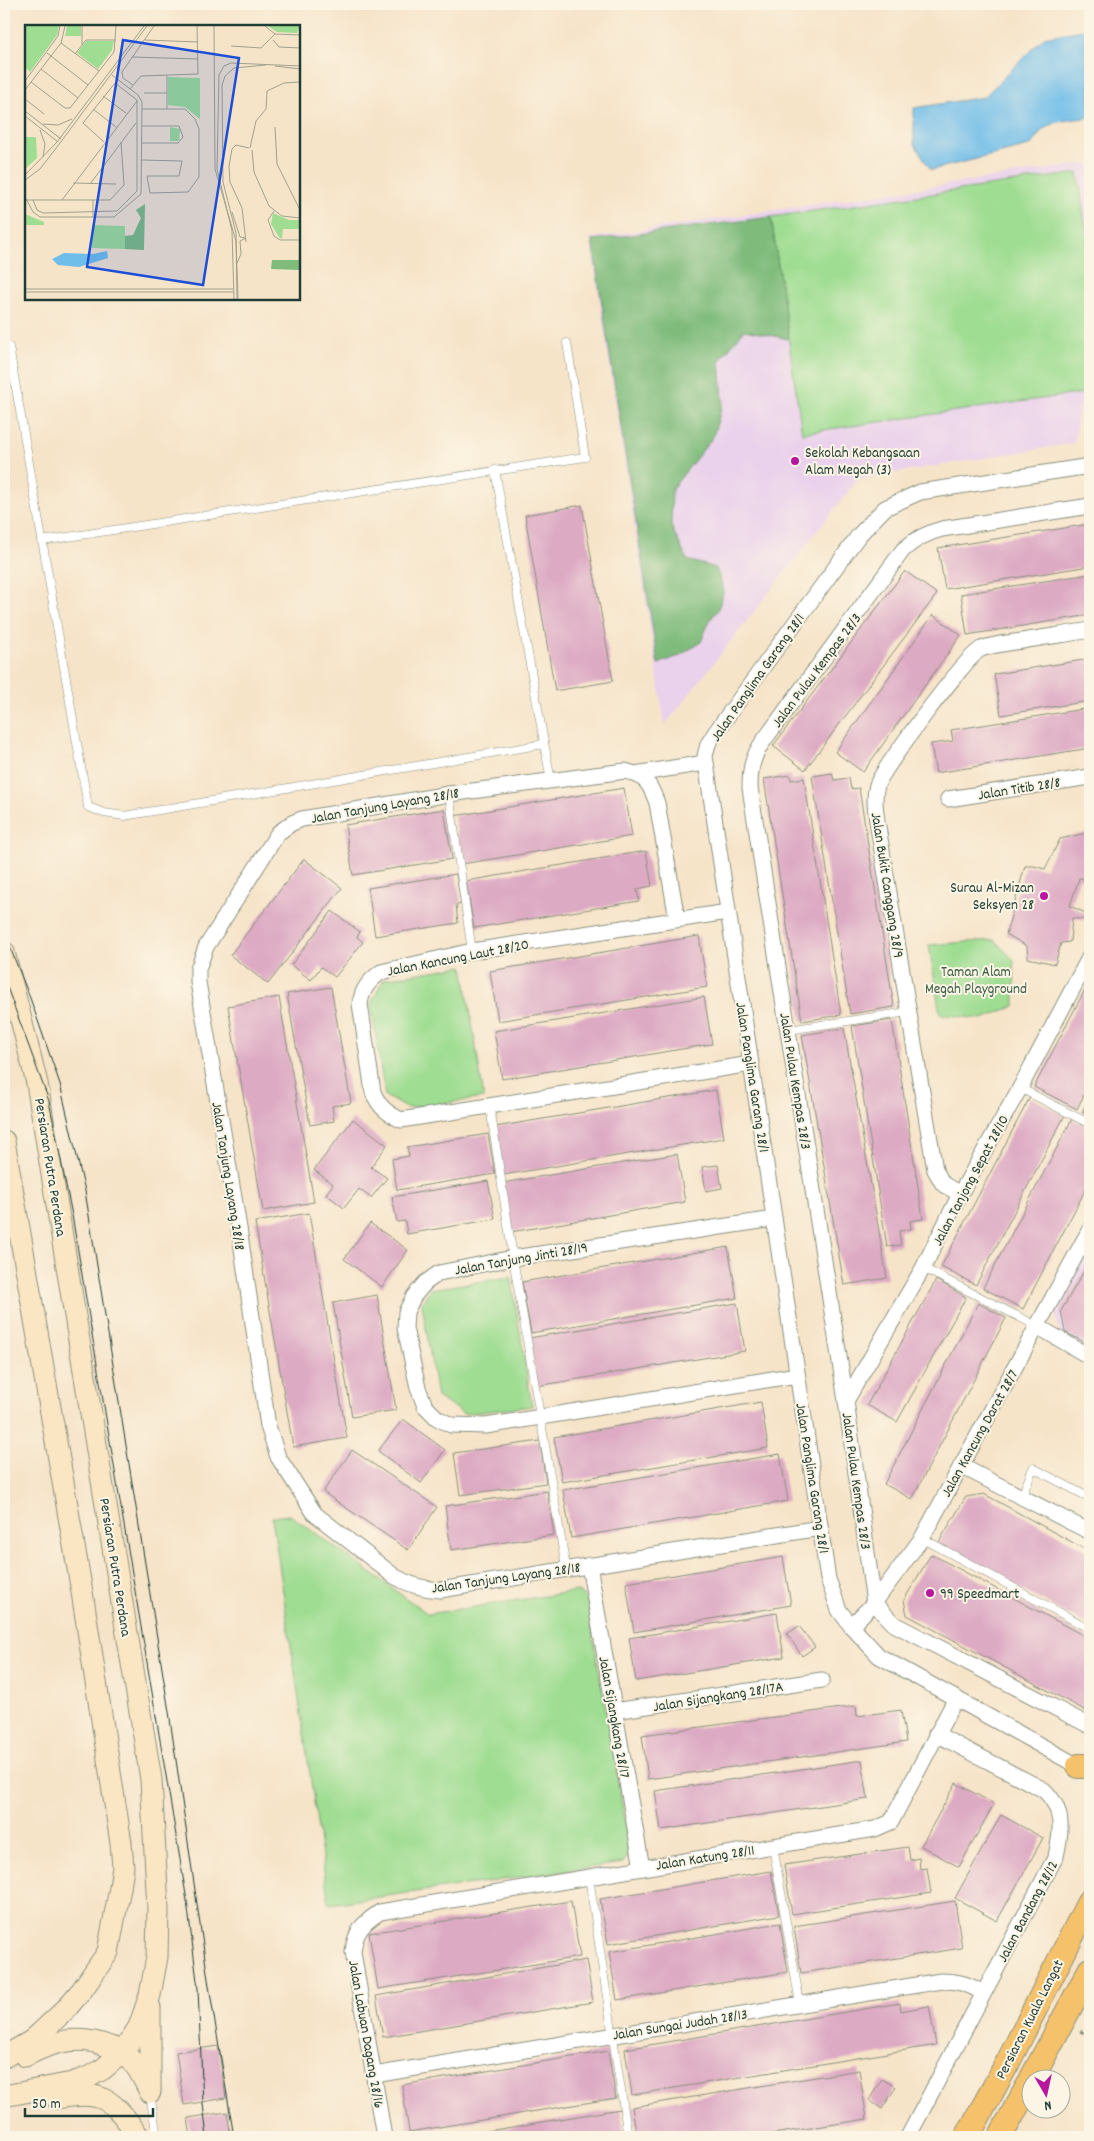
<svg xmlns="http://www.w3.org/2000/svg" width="1094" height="2141" font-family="Dekko,sans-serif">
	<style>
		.built { fill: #ead1ec }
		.green { fill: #9fdd92; stroke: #5f8d63 }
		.forest { fill: #7fbc7c; stroke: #4f7c58 }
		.water { fill: #6fbde9; stroke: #477d8e }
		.building { fill: #ddaac4 }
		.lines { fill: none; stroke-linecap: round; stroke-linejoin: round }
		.lane-casing { stroke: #8a907e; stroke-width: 9 }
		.street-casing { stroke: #8a907e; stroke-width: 17 }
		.secondary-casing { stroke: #8a907e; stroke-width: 23 }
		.primary-casing { stroke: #8a907e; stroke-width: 26 }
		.path { stroke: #8a907e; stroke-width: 3; stroke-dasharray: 4 4; stroke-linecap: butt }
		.lane { stroke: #fff; stroke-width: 8 }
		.street { stroke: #fff; stroke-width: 15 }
		.secondary { stroke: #fbe6c4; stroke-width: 21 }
		.primary { stroke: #f5c16b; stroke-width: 24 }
		.tram { stroke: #1f3d34; stroke-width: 1 }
		.poi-dot { fill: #b5179e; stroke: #fcf5e5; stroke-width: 2 }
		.labels { text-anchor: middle; stroke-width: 4; stroke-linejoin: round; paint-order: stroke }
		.poi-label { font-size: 15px; fill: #1f3d34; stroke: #fcf5e5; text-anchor: start }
		.street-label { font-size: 15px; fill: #1f3d34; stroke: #fcf5e5 }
		.park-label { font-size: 15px; fill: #395d47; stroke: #fcf5e5 }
		.inset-road { fill: none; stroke: #a0a18d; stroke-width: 1 }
		.view { fill: #1d4ed8; fill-opacity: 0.15; stroke: #1d4ed8; stroke-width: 2.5 }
		.inset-edge { fill: none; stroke: #1f3d34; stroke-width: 2.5 }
	</style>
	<rect width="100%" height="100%" fill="#fcf5e5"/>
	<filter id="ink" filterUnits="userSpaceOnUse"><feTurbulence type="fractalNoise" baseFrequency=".02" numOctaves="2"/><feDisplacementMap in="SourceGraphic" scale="10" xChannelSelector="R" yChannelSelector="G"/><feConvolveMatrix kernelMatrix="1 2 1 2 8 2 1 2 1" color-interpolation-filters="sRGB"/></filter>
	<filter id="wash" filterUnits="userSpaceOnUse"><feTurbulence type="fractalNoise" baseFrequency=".0096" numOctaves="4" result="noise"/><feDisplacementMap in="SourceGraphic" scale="20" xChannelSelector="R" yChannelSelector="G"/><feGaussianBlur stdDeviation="1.12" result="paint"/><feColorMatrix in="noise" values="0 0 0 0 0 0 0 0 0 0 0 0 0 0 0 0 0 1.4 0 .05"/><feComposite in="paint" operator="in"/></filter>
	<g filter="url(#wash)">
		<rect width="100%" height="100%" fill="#f6e4c9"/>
		<g class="built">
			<polygon points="1090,163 1090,400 1079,406 1074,443 858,479 665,725 590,238"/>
			<polygon points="1090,1248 1090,1351 1059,1334 1055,1311"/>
		</g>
		<g class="green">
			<polygon points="1078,173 1090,260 1090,392 802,433 771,217"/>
			<polygon points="994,940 1014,960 1015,1006 982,1019 940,1014 929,945"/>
			<polygon points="463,966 484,1098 406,1108 385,1096 371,1004 384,979"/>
			<polygon points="511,1277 532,1406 464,1414 437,1397 422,1303 430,1289"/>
			<polygon points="290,1515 428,1614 577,1591 587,1600 630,1850 623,1863 329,1904 272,1517"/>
		</g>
		<polygon class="forest" points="771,217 789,339 744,330 720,360 723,402 713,437 672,489 671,526 687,560 716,568 724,590 718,610 710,620 701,642 679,656 658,664 592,240"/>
		<polygon class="water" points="1083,30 1090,31 1090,117 1057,122 1043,129 1030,146 931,170 914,143 914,108 984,97 1044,37"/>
		<g id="blocks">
			<g class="building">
				<polygon points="582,505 613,681 555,691 525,515"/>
				<polygon points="1090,524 1090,566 945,589 938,548"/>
				<polygon points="905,571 937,594 805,770 773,746"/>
				<polygon points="1090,574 1090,615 967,635 961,594"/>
				<polygon points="933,615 961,635 863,772 835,752"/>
				<polygon points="1090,659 1090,701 1001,715 994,674"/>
				<polygon points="1090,708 1090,748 936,773 931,744 953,741 951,730"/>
				<polygon points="832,773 834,780 849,778 851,789 859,788 894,1007 850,1014 812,776"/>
				<polygon points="790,775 791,780 804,778 841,1015 802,1021 764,779"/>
				<polygon points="624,788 632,836 462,864 454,816"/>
				<polygon points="444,809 452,859 353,875 345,825"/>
				<polygon points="1086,833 1090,837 1090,871 1086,879 1079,878 1070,906 1090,915 1088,920 1072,918 1070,942 1061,943 1055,964 1028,958 1027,946 1006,934 1025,866 1034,866 1045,869 1060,839"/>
				<polygon points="646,851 652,886 637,889 639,901 474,928 466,881"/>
				<polygon points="304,859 342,888 268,984 230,955"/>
				<polygon points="456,874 461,904 456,905 458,923 375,936 368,888"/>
				<polygon points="332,911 360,932 357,937 363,942 335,977 321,967 311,980 291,965"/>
				<polygon points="699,936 707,987 498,1021 490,971"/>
				<polygon points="1090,980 1090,1083 1077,1109 1034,1087"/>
				<polygon points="331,987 351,1103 332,1106 334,1121 310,1125 287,994"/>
				<polygon points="279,997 314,1202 263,1211 228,1006"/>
				<polygon points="704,997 712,1044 502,1079 494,1031"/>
				<polygon points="892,1020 923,1219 910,1221 911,1229 899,1231 901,1245 887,1247 852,1026"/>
				<polygon points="844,1028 887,1278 844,1285 802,1035"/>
				<polygon points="716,1090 724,1138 503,1175 495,1127"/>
				<polygon points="1090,1096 1090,1117 1082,1112"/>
				<polygon points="1030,1097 1065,1115 976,1285 941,1267"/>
				<polygon points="353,1119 387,1145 371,1167 387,1178 371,1198 359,1189 344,1208 326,1194 333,1184 314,1170"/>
				<polygon points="1072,1119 1090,1128 1090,1181 1023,1309 983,1288"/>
				<polygon points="488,1134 495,1174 397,1190 392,1159 409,1156 407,1147"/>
				<polygon points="677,1154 685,1202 511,1232 502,1183"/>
				<polygon points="718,1165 722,1188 706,1191 702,1167"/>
				<polygon points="488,1181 495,1219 407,1234 405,1221 397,1222 392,1197"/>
				<polygon points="309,1213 347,1438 293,1447 255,1222"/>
				<polygon points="370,1223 408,1250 382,1287 344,1259"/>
				<polygon points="728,1247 737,1298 531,1333 522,1282"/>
				<polygon points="1088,1264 1090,1265 1090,1345 1065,1332 1061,1311"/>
				<polygon points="936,1280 966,1297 897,1422 867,1405"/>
				<polygon points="377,1295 396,1410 352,1417 333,1303"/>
				<polygon points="737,1303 745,1351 537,1386 529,1338"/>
				<polygon points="978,1303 1006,1318 912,1499 884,1484"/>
				<polygon points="761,1402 768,1448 562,1482 554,1437"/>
				<polygon points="403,1419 445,1450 421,1483 378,1451"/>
				<polygon points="540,1441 546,1483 460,1495 454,1453"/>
				<polygon points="352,1450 437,1507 408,1550 323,1492"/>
				<polygon points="780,1454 788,1501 571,1538 563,1490"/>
				<polygon points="547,1491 554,1535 451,1550 445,1506"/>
				<polygon points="984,1494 1090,1552 1090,1626 937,1545 966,1497"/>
				<polygon points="931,1554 1090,1639 1090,1713 907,1615 904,1600"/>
				<polygon points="783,1557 791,1605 634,1632 626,1583"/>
				<polygon points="777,1613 784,1657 636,1681 629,1638"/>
				<polygon points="799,1626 815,1647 802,1656 787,1634"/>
				<polygon points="856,1706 857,1716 901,1710 906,1742 648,1779 642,1735"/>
				<polygon points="862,1760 868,1799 661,1830 655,1791"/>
				<polygon points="956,1783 994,1804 959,1867 921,1846"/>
				<polygon points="1001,1815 1043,1838 997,1921 955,1898"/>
				<polygon points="908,1847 910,1860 919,1858 920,1869 927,1868 931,1893 792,1914 784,1865"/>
				<polygon points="771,1871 779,1915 608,1944 600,1899"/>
				<polygon points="571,1901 580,1957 378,1989 369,1933"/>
				<polygon points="955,1901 962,1948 801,1973 794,1926"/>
				<polygon points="780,1923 788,1972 617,2000 609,1952"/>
				<polygon points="586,1960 593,2002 383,2037 376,1996"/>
				<polygon points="900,2003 901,2011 929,2006 936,2045 632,2095 625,2049"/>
				<polygon points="218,2046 226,2098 184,2105 176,2052"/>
				<polygon points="608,2051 616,2098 409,2132 402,2085"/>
				<polygon points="859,2070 867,2119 754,2137 637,2137 632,2107"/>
				<polygon points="882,2079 896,2087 882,2109 869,2100"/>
				<polygon points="620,2109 625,2137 458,2137 458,2136"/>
				<polygon points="227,2112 231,2137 191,2137 188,2118"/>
			</g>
		</g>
	</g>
	<g filter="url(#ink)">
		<use href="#blocks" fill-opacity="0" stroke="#8a907e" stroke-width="1"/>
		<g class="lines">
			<defs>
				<g id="lane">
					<polyline points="9,347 88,807 104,813 124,816 544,744"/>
					<polyline points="495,470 551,781"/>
					<polyline points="42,541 585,457 567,343"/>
					<polyline points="449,794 472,951"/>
					<polyline points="788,1030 908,1012"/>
					<polyline points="1020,1088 1090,1124"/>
					<polyline points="490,1107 513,1258 566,1568"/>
					<polyline points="1079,1249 1090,1255"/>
					<polyline points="923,1268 1037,1326"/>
					<polyline points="1022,1496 1033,1468 1090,1498"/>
					<polyline points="922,1538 1090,1629"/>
					<polyline points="773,1846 800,2004"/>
					<polyline points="589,1877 628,2137"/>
					<polyline points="150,2094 157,2137"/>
				</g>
				<g id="street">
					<path d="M1090 506 942 529C926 533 915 539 903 550L762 743C752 758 750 770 750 788L846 1401 874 1603 894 1624 1090 1726"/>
					<polyline points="635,774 705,763"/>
					<polyline points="948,799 1090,777"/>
					<path d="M728 912 472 951 381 972C369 981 362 989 360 1004L373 1092C379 1107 387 1113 401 1120L751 1064"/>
					<path d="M677 919 657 803C650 784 646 776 625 771L449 794 302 819 292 823 278 833 206 947 198 969V982L239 1228 268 1426 278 1457 315 1514 394 1576C409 1585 422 1589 440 1590L820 1528"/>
					<path d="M960 1194 943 1184 935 1170 878 827C876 814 873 798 877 785 883 768 967 655 981 649 994 644 1009 643 1022 641 1045 637 1068 634 1090 630"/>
					<polyline points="774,1219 513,1258 439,1273 425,1283 414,1296 406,1312 405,1328 418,1388 425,1406 437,1418 451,1425 486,1426 797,1375"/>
					<polyline points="1037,1326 1090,1357"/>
					<polyline points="846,1401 923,1268 960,1194 1020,1088 1090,956"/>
					<polyline points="961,1466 1090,1532"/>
					<polyline points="589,1565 642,1868"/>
					<polyline points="851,1626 874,1603 922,1538 1090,1229"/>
					<polyline points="614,1711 822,1680"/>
					<polyline points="1085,1770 879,1656 851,1626 839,1610 828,1579 705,756 708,744 715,733 859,535 885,508 920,492 1090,466"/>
					<path d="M374 2075 941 1981C958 1981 969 1984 983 1993"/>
					<path d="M384 2137 353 1952C355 1931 363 1923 380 1912L875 1829 891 1822 956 1698"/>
					<path d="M908 2137 1056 1856C1062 1830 1064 1809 1044 1790L936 1734"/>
				</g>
				<g id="secondary">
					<polyline points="4,952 37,1083 110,1530 151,1779 158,1909 157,1957 150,1995 139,2027 123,2052 103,2069 87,2078 72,2083 4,2096"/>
					<polyline points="4,1141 82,1592 121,1843 123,1867 120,1888 108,1952 82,1990 65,2010 33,2040 4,2057"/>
					<path d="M25 2056C53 2041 80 2034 110 2047 115 2048 121 2050 124 2053 136 2063 143 2078 150 2092"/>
					<polyline points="150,2090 150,2008"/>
					<path d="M56 2098C102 2091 110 2096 137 2134"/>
				</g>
				<g id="primary">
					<polyline points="1079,1766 1090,1766"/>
					<polyline points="1032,2078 1090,1970"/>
					<polyline points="967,2137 1008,2062 1090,1900"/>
					<polyline points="1000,2137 1032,2079"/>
				</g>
			</defs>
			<use href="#lane" class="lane-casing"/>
			<use href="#street" class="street-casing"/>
			<use href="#secondary" class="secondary-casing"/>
			<use href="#primary" class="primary-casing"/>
			<polyline class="path" points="1080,2031 1090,2036"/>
			<use href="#lane" class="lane"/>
			<use href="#street" class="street"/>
			<use href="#secondary" class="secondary"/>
			<use href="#primary" class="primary"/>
			<g class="tram">
				<polyline points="4,932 30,998 60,1084 85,1191 169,1712 209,1986 234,2137"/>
				<polyline points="4,979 49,1101 72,1215 187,1901 198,1989 203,2104 207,2137"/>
			</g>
		</g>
	</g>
	<g class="poi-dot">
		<circle cx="795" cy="461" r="5"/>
		<circle cx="1044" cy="896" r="5"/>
		<circle cx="930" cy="1593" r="5"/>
	</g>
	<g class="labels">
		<g class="poi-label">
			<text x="805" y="457">Sekolah Kebangsaan<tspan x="805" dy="17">Alam Megah (3)</tspan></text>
			<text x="1034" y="892" text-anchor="end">Surau Al-Mizan<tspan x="1034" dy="17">Seksyen 28</tspan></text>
			<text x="940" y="1598">99 Speedmart</text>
		</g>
		<g class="street-label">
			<text transform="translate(816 670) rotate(-53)" y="5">Jalan Pulau Kempas 28/3</text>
			<text transform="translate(757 677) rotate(-55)" y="5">Jalan Panglima Garang 28/1</text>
			<text transform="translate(1019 788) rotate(-9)" y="5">Jalan Titib 28/8</text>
			<text transform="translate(385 805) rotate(-10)" y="5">Jalan Tanjung Layang 28/18</text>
			<text transform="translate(888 885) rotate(81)" y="5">Jalan Bukit Canggang 28/9</text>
			<text transform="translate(458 957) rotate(-11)" y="5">Jalan Kancung Laut 28/20</text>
			<text transform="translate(753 1077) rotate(81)" y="5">Jalan Panglima Garang 28/1</text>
			<text transform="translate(796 1081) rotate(81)" y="5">Jalan Pulau Kempas 28/3</text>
			<text transform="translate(51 1167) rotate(81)" y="5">Persiaran Putra Perdana</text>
			<text transform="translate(229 1176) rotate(81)" y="5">Jalan Tanjung Layang 28/18</text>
			<text transform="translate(970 1180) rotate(-62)" y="5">Jalan Tanjong Sepat 28/10</text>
			<text transform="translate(521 1258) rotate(-10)" y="5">Jalan Tanjung Jinti 28/19</text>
			<text transform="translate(979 1433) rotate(-61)" y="5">Jalan Kancung Darat 28/7</text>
			<text transform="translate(813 1478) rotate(81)" y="5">Jalan Panglima Garang 28/1</text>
			<text transform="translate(857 1481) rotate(82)" y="5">Jalan Pulau Kempas 28/3</text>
			<text transform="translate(116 1567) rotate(81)" y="5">Persiaran Putra Perdana</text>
			<text transform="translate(506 1577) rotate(-8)" y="5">Jalan Tanjung Layang 28/18</text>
			<text transform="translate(718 1696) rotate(-9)" y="5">Jalan Sijangkang 28/17A</text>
			<text transform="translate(615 1717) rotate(80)" y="5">Jalan Sijangkang 28/17</text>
			<text transform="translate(705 1857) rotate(-9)" y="5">Jalan Katung 28/11</text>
			<text transform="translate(1027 1911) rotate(-62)" y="5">Jalan Bandang 28/12</text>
			<text transform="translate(1029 2019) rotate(-63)" y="5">Persiaran Kuala Langat</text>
			<text transform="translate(680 2024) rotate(-9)" y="5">Jalan Sungai Judah 28/13</text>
			<text transform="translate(367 2034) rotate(80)" y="5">Jalan Labuan Dagang 28/16</text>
		</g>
		<g class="park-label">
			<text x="976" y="976">Taman Alam<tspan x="976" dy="17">Megah Playground</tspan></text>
		</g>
	</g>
	<g transform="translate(25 25)">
		<rect width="275" height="275" fill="#f6e4c9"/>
		<path d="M0 1H34L32 10 5 47 0 42ZM42 1H56V11H40ZM243 1H275L272 8 252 7ZM61 16H89L87 25 73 44 52 28ZM143 52 175 53V94L160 82 143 80ZM145 102 155 104 154 116H145ZM11 112 12 133 0 144V112ZM248 188 264 195H275V204H258L257 214 254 212 246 199ZM0 189 19 197V200H0ZM67 200 100 201V224L67 223Z" fill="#9fdd92"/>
		<path d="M120 179 119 225 100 224V211L108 210 116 193 111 185ZM247 235H275V245L246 244Z" fill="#7fbc7c"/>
		<path d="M82 226 83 233 54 242 33 240 27 234 39 228 68 229Z" fill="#6fbde9"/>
		<path class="inset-road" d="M189 1 190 144 211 216 213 274M240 1 250 9 275 10M120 15 173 17M248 15 254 22 275 23M36 18 74 46M57 20 61 15H91M206 21 236 23 250 9M22 28 63 60M50 29 57 20V1M107 32 173 34M250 41 275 44M16 44 53 73M142 51V84M0 56 33 11 35 1M6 57 40 83H45L89 27 91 1M108 60 98 53 97 47 129 1M105 64 116 51 173 49 172 1M0 65 36 18 40 1M119 68H142M78 71 101 88M0 74 19 89M68 84 91 102M117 84H160L170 94 174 104V152L163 167 125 168 122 151M0 86 36 114M0 91 33 117M18 99 33 100 47 94M250 102 252 139 275 185M15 105 20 119 18 132M117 118H153L158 112 154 101H117M225 123 231 96 241 84 242 66 259 58 275 57M227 125 229 147 244 181 257 191 275 193M117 135 157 136 154 151H122M0 150 32 117 119 1M0 155 15 144 35 118 122 1M48 158 91 159M65 159 111 98M0 172 8 187 15 192H89L116 169 117 77 113 70 87 50M1 175H85L99 160 96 117M8 175 12 185 18 188 92 186 112 166V75L90 58 58 98 79 117M37 175 112 76M68 175V192M249 186 243 195 249 211 255 215H275M207 187 215 212 221 213 215 216 216 229 212 238M221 217 217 183 205 157 204 141 207 124 211 120 224 123M0 264H208M0 267H208M209 274 207 206 192 144 194 50 199 41 206 38 275 41M212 274 211 208 198 157 197 60 200 51 209 43 241 40"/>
		<path class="view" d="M98 15 214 33 178 260 62 242Z"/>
		<rect width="275" height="275" class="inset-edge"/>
	</g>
	<rect width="1094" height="2141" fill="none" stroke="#fcf5e5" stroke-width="20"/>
	<g transform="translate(1046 2094) rotate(171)"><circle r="24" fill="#fcf5e5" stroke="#a4ab9e"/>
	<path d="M0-4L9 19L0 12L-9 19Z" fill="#b5179e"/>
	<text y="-8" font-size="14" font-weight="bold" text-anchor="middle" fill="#1f3d34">N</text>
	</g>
	<path d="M25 2108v8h128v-8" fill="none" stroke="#1f3d34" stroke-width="2.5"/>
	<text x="32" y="2108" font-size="15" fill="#1f3d34" stroke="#fcf5e5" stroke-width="4" paint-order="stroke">50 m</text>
</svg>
